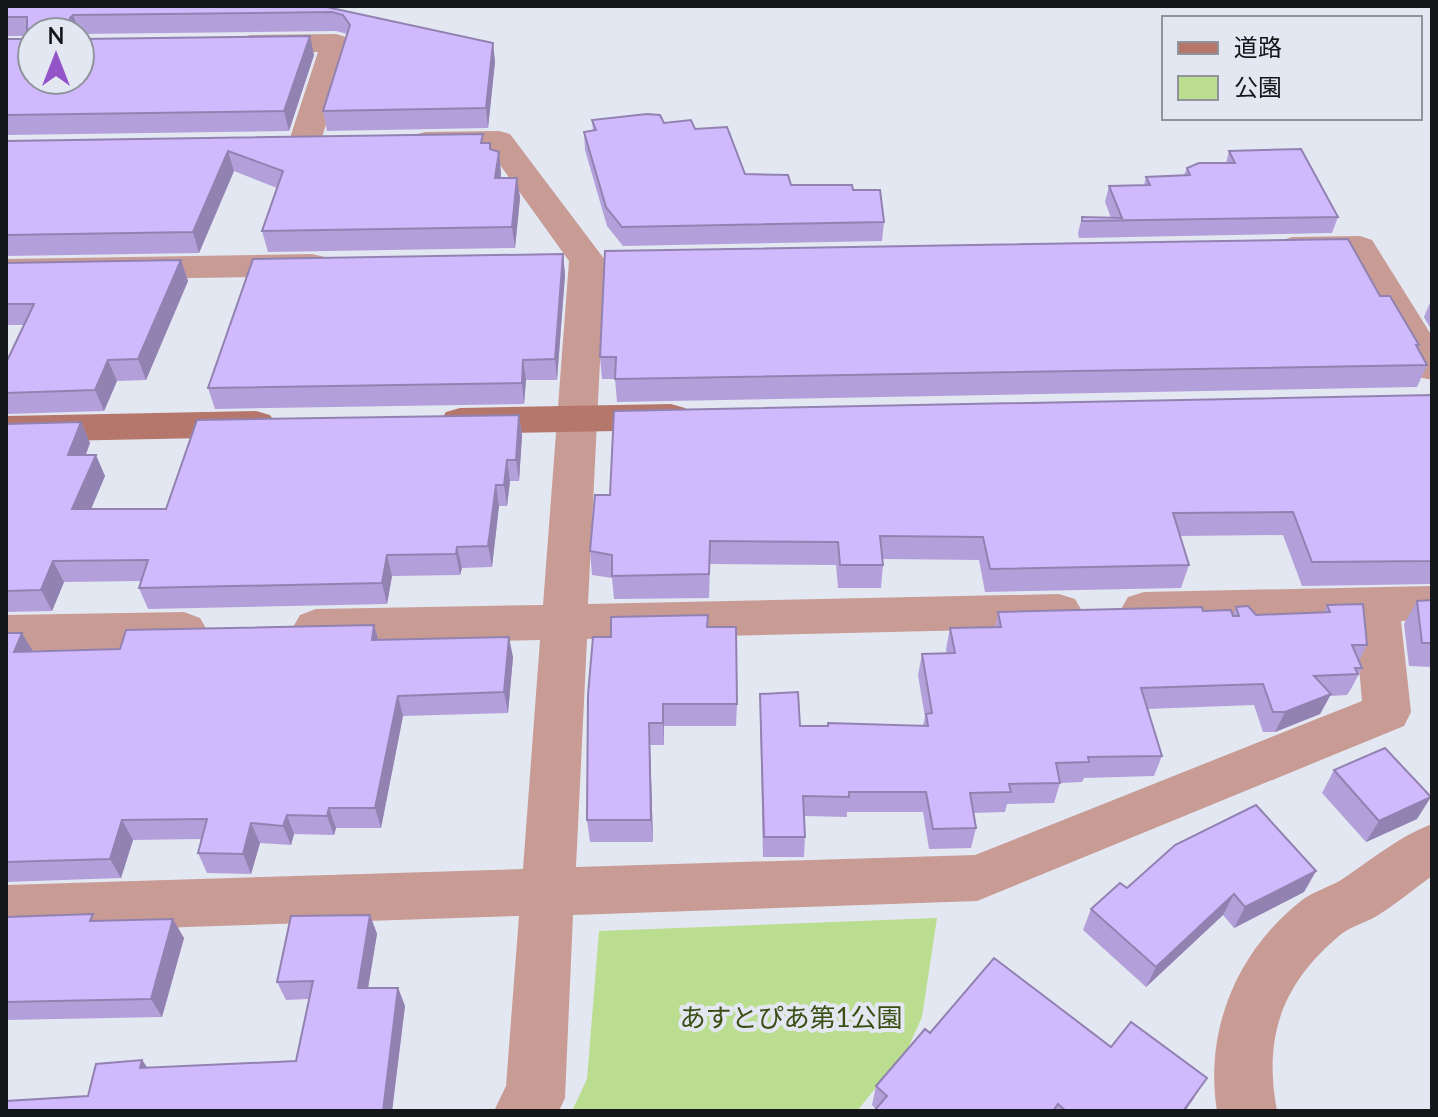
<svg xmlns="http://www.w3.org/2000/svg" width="1438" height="1117" font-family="Lato,'Noto Sans JP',sans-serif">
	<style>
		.green { fill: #bbdd90 }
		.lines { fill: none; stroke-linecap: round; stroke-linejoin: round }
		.street { fill: #c89c94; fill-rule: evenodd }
		.secondary { fill: #b5776b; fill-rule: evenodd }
		.wall { fill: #b3a0da }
		.shaded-wall { fill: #9282b1 }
		.building { fill: #d0bafd; stroke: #9282b1; stroke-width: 2 }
		.labels { text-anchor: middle; stroke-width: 8; stroke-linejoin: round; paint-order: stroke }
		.near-park-label { font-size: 26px; fill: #394f13; stroke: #e3e7f2 }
	</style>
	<rect width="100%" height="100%" fill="#e3e7f2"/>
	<polygon class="green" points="937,918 922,1017 908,1048 857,1111 572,1111 587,1079 599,931"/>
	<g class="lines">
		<g class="street">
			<polygon points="336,34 346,37 351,43 320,144 315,151 304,154 293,151 288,144 318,52 250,53 240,50 235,44 240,38 250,35"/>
			<polygon points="499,131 510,134 605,260 588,604 1059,594 1075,599 1082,611 1075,623 1059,628 587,639 576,867 975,855 1362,701 1355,622 1144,626 1128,621 1121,609 1128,597 1144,592 1432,586 1432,620 1401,621 1411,712 1404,726 977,901 573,915 565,1098 559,1111 494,1111 506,1086 519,916 6,933 6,885 523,869 540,640 316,645 300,639 293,627 300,615 316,609 543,605 569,261 490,151 425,152 414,149 409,142 414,135 425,132"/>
			<polygon points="1360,236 1372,240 1432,336 1432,380 1418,377 1349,258 1292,259 1280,255 1274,248 1280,241 1292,237"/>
			<polygon points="312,254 325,257 330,265 325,273 312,276 6,281 6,259"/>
			<polygon points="184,612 200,618 207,630 200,642 184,648 6,651 6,615"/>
			<path d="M1432 824V876C1414 889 1396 904 1377 916 1365 923 1349 927 1339 936 1282 984 1263 1037 1277 1111H1217C1204 1030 1237 951 1301 901 1313 891 1331 887 1344 878 1372 859 1400 836 1432 824Z"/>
		</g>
		<g class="secondary">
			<polygon points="671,404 685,408 691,417 685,426 671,430 460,434 446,430 440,421 446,412 460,408"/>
			<polygon points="256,411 270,415 276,424 270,433 256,437 6,442 6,416"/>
		</g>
	</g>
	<g class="wall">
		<polygon points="6,6 322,6 493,43 495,62 488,128 327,131 323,111 347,34 336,31 80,34 80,32 32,32 32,80 314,55 289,131 6,135 6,39 27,39 27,36 6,36"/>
		<polygon points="592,120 664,123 695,129 745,174 791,185 853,190 884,222 882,241 623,246 607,226 585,150 584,132 593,131"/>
		<polygon points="6,141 490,143 491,149 501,172 501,178 517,178 520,198 515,248 268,252 262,231 277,188 234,171 199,253 6,256"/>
		<polygon points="1229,151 1338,217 1332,233 1079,238 1078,233 1082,217 1111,218 1105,202 1109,186 1144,185 1146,177 1184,175 1187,168 1226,163"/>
		<polygon points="563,254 565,275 557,380 526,380 524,404 215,409 208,388"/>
		<polygon points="181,260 188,281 146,380 117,381 104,411 6,414 6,363 24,325 6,325 6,263"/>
		<polygon points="1380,296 1419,345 1418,349 1427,365 1417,387 617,402 615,379 602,379 600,357"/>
		<polygon points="1432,298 1432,331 1424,317"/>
		<polygon points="1432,395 1432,584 1302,586 1283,535 1180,536 1189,565 1181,588 985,592 979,560 883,559 883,565 881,588 838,588 836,565 710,564 709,598 614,599 612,578 592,575 590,551 610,495"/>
		<polygon points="519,415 522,436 519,481 510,481 507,506 499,506 492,567 462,568 460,575 392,576 387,604 148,609 139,588 141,581 64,582 52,611 6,612 6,424 81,422 90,443 86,455 105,476 91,509 166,509"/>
		<polygon points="1432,600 1432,667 1409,666 1404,624 1417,601"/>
		<polygon points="1327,605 1367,645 1359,661 1362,668 1351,689 1347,695 1330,696 1320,714 1275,732 1263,732 1254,705 1147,709 1162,756 1154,776 1084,778 1082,782 1060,783 1054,803 1007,804 1005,812 974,813 976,828 971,848 929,849 923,812 847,812 847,817 804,816 805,837 804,857 763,857 760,714 760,694 800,726 923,726 925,717 918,675 922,654 947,654 946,649 950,628 995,628 998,612 1203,611 1233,614 1236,607 1256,615 1324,612"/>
		<polygon points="374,625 378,639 513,657 508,713 403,716 381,828 336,828 334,835 294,834 291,845 260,843 251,874 207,873 198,853 202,839 133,840 121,878 6,882 6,633 33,651 120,649"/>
		<polygon points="708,627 737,704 736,726 664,726 664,745 650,745 653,842 590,842 587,820 611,637"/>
		<polygon points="1334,770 1417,819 1366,842 1322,793"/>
		<polygon points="1316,871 1304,892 1234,928 1223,915 1146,987 1083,930 1091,909 1127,888"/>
		<polygon points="370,915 377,934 368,988 398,988 405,1006 392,1111 6,1111 88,1096 142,1060 147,1068 296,1061 309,999 286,1000 277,982"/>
		<polygon points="6,917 97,921 184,938 162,1017 6,1020"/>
		<polygon points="930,1033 1111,1047 1195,1097 1185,1111 874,1111 876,1109 872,1105 876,1086"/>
	</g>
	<g class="shaded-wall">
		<polygon points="73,15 79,32 70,32 70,18"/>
		<polygon points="310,36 314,55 289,131 284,111"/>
		<polygon points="493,43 495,62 488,128 486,108"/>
		<polygon points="228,151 234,171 199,253 193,232"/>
		<polygon points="499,152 501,172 498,199 495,178"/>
		<polygon points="517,178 520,198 515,248 512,227"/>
		<polygon points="563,254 565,275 557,380 555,359"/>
		<polygon points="181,260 188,281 146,380 138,359"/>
		<polygon points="108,360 117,381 104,411 95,390"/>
		<polygon points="523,360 526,380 524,404 522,383"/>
		<polygon points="519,415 522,436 519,481 516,460"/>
		<polygon points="81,422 90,443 77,476 68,455"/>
		<polygon points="96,455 105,476 82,530 72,509"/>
		<polygon points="507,460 510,481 507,506 504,485"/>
		<polygon points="496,485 499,506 492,567 488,546"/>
		<polygon points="457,547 462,568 460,575 456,554"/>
		<polygon points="387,555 392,576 387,604 382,583"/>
		<polygon points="53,561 64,582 52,611 41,590"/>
		<polygon points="374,625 380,646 372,640"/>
		<polygon points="22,633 34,653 14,652"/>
		<polygon points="509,637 513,657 508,713 504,692"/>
		<polygon points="1331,694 1320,714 1275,732 1285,712"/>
		<polygon points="398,696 403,716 381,828 375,808"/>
		<polygon points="663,704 664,726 664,745 663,723"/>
		<polygon points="649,723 650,745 653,842 651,820"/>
		<polygon points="1431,797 1417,819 1366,842 1379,821"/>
		<polygon points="329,808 336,828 334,835 327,816"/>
		<polygon points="287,815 294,834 291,845 283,826"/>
		<polygon points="122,820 133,840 121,878 110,859"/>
		<polygon points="251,823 260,843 251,874 243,854"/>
		<polygon points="1316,871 1304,892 1234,928 1245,907"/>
		<polygon points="1234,894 1223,915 1146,987 1156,967"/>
		<polygon points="370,915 377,934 365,1006 358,988"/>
		<polygon points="173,919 184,938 162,1017 151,999"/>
		<polygon points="398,988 405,1006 392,1111 383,1111"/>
		<polygon points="142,1060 154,1077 140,1068"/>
		<polygon points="1207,1078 1185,1111 1183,1111"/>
	</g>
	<g class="building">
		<polygon points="6,6 322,6 493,43 486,108 323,111 350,25 343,15 332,12 73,15 70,18 70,32 32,32 32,80 80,80 80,39 310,36 284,111 6,115 6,39 27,39 27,17 6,17"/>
		<polygon points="647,114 660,115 664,123 691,120 695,129 727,127 745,174 788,175 791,185 852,185 853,190 880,190 884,222 622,227 606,207 584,132 596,130 592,120"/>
		<polygon points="483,134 481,143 490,143 490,149 499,152 495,178 517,178 512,227 262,231 283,171 228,151 193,232 6,235 6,141"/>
		<polygon points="1301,149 1338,217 1082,221 1082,217 1122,218 1109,186 1150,185 1146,177 1190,175 1187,168 1199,163 1235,163 1229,151"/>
		<polygon points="1348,239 1380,296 1390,296 1419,345 1416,345 1427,365 615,379 616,357 600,357 605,251"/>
		<polygon points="563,254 555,359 523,360 522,383 208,388 253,259"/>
		<polygon points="181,260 138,359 108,360 95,390 6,393 6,363 34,304 6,304 6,263"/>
		<polygon points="1432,395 1432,561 1312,562 1293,512 1173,513 1189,565 990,569 983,537 880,536 883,565 840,565 838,542 710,541 709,574 612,576 612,555 590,551 595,495 610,495 614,411"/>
		<polygon points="519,415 516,460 507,460 504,485 496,485 488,546 457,547 456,554 387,555 382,583 139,588 148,560 53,561 41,590 6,591 6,424 81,422 68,455 96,455 72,509 166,509 197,420"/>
		<polygon points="1432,600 1432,643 1422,643 1417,601"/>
		<polygon points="1363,604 1367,645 1352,645 1362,668 1355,668 1358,674 1314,676 1331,694 1285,712 1273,712 1263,684 1141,688 1162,756 1088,757 1089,762 1056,763 1060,783 1009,784 1011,792 970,793 976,828 933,829 926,792 849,792 849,797 803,796 805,837 764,837 760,694 798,692 800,726 828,726 828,723 928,726 926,714 932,713 922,654 955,653 950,628 1001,627 998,612 1202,607 1203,611 1231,610 1233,616 1239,616 1236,607 1248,606 1256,615 1330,612 1327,605"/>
		<polygon points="708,615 707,627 736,627 737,704 663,704 663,723 649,723 651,820 587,820 588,695 593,637 611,637 611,617"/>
		<polygon points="374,625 372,640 509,637 504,692 398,696 375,808 329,808 327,816 287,815 283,826 251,823 243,854 198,853 207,819 122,820 110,859 6,862 6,633 22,633 14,652 120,649 126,630"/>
		<polygon points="1385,748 1431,797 1379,821 1334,770"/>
		<polygon points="1256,805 1316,871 1245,907 1234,894 1156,967 1091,909 1120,883 1127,888 1175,845"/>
		<polygon points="93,914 90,921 173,919 151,999 6,1002 6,917"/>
		<polygon points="370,915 358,988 398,988 383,1111 6,1111 6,1101 88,1096 96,1064 142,1060 140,1068 296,1061 313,981 277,982 291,916"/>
		<polygon points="994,958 1111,1047 1131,1022 1207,1078 1183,1111 1066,1111 1058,1104 1053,1111 874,1111 887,1096 876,1086 925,1029 930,1033"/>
	</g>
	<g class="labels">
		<g class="near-park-label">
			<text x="791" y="1027">あすとぴあ第1公園</text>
		</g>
	</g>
	<rect width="1438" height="1117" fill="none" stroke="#141619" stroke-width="16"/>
	<rect x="1162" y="16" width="260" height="104" fill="#e3e7f2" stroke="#90939b" stroke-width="2"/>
	<rect x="1178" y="42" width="40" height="12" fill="#b5776b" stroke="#90939b" stroke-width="2"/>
	<text x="1234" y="56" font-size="24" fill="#141619">道路</text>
	<rect x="1178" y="76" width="40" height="24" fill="#bbdd90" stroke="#90939b" stroke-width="2"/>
	<text x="1234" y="96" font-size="24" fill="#141619">公園</text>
	<g transform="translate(56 56)"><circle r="38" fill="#e3e7f2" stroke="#90939b" stroke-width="2"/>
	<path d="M0-6L14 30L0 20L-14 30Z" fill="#9353c9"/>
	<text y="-12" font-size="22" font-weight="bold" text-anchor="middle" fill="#141619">N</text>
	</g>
</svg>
